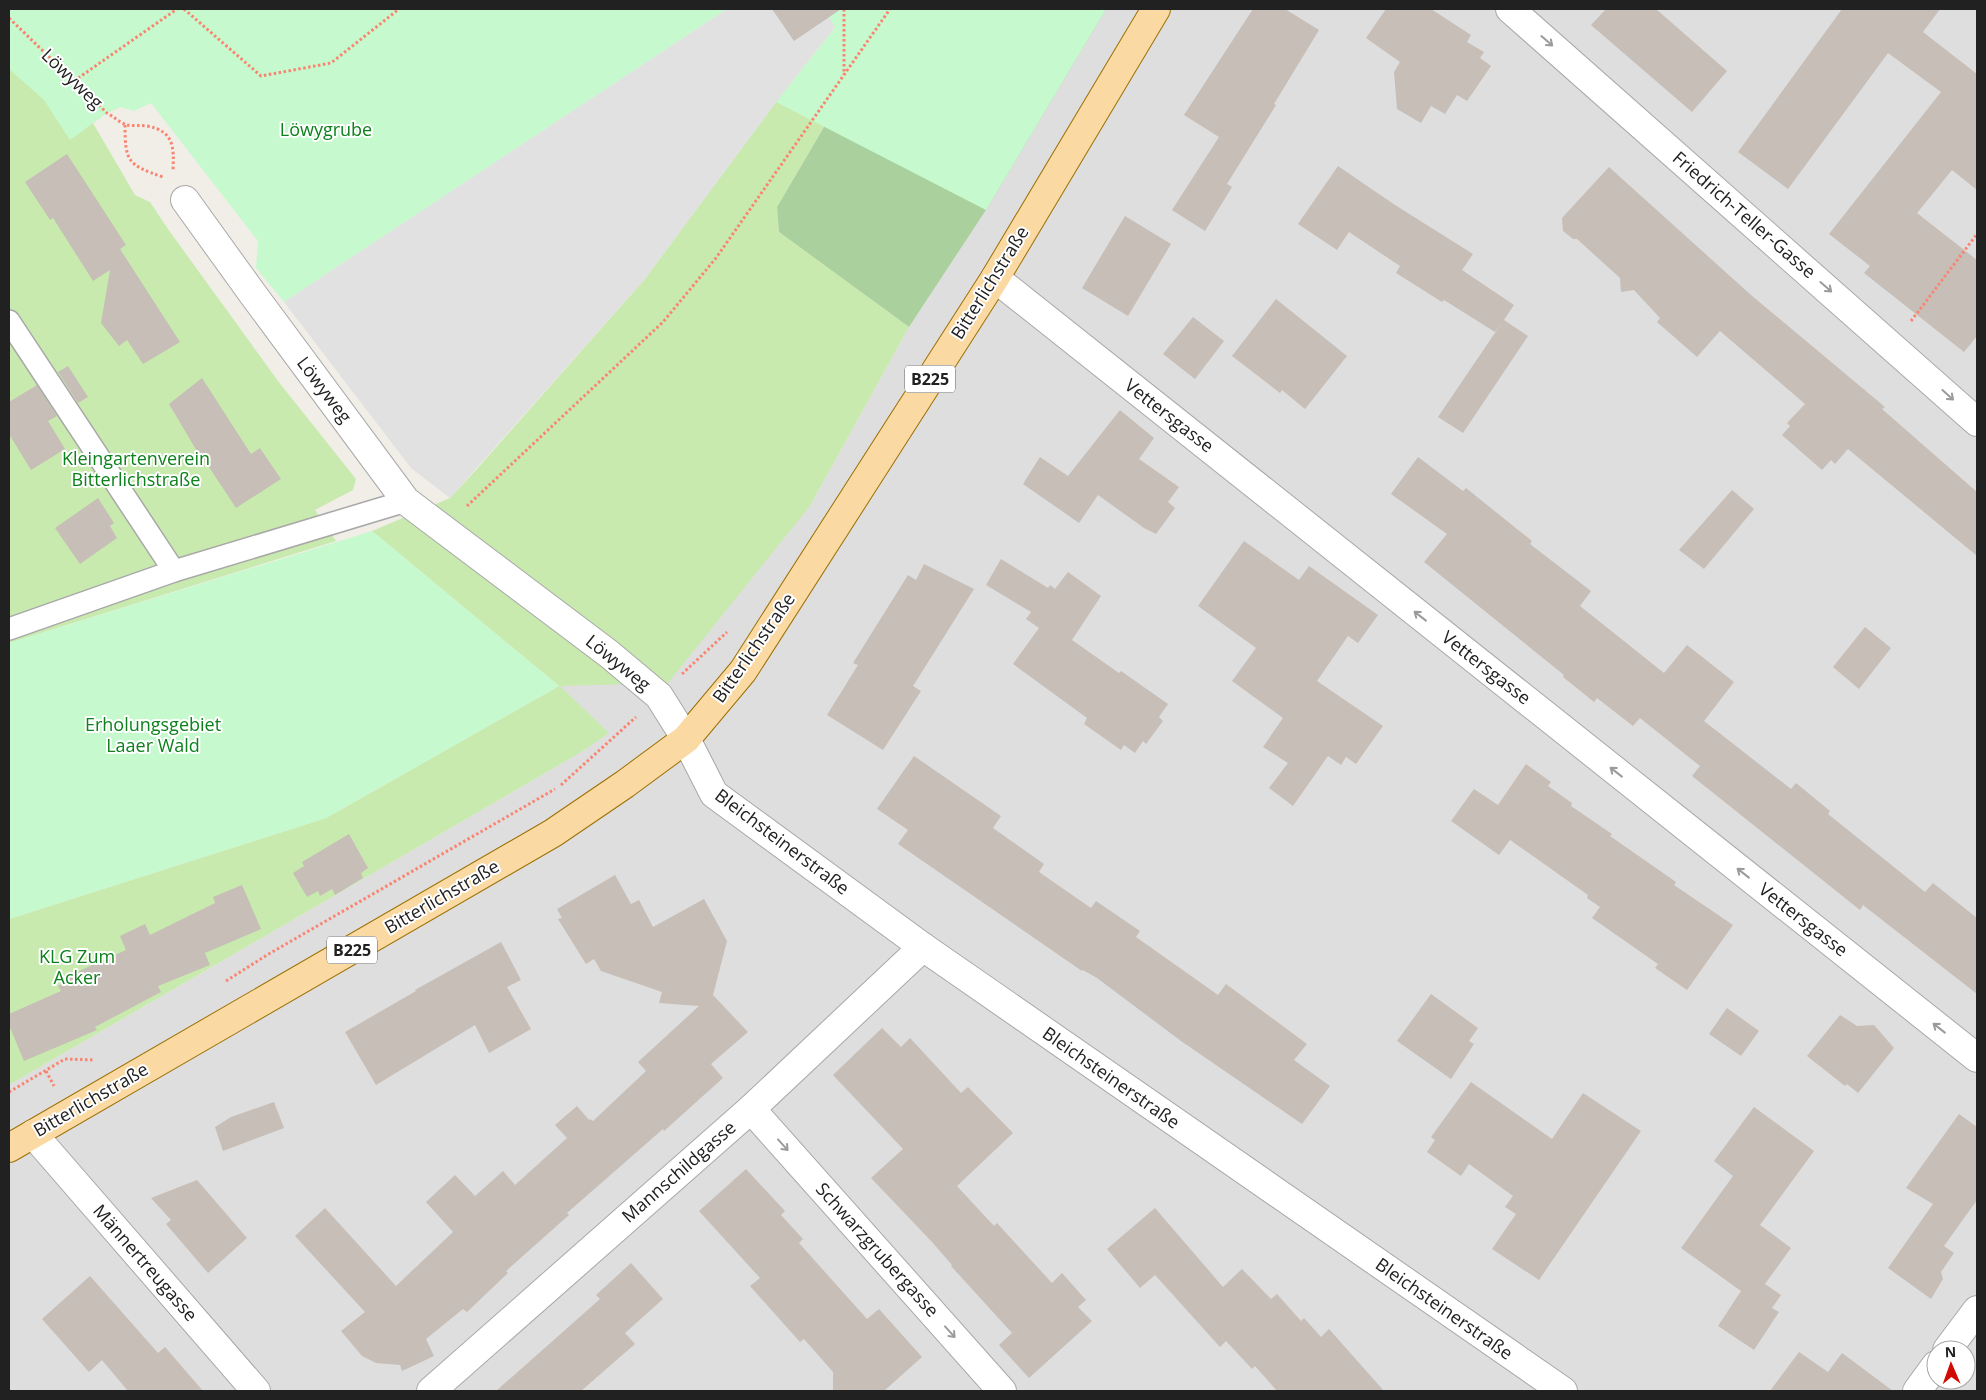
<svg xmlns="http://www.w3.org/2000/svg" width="1986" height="1400" font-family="'Open Sans',sans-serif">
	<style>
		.residential { fill: #dfdede; fill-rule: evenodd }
		.grass { fill: #c9eaaf }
		.forest { fill: #aad09d }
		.park { fill: #c6f9cd }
		.parking { fill: #e1e1e1 }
		.building { fill: #c6beb7 }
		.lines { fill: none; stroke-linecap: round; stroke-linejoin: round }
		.lane-casing { stroke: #a8a8a8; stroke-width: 24 }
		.street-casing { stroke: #a8a8a8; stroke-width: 30 }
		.primary-casing { stroke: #9c7002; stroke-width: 30 }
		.path { stroke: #f98571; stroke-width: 3; stroke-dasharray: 2.5 2.5; stroke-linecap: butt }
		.lane { stroke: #fff; stroke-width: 21 }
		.street { stroke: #fff; stroke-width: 28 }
		.primary { stroke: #fbd9a3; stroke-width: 28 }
		.oneway { stroke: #9b9b9b }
		.labels { text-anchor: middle; stroke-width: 4; stroke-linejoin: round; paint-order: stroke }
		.shield { fill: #fff; stroke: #646464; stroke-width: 1 }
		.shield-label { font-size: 16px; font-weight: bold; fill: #212121 }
		.street-label { font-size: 18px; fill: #212121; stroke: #fff }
		.park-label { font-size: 18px; fill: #0d811c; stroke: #fff }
	</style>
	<rect width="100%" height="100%" fill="#f1eee8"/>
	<path class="residential" d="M1106 9H1977V1391H9V1085L583 751 608 733 559 686 810 506 909 327 986 210ZM1936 1350H1966V1380H1936Z"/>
	<g class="grass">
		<polygon points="9,9 22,9 120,107 107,113 93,123 135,195 150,202 168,229 278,381 356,479 353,490 315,510 336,541 9,643"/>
		<polygon points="824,9 858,69 777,207 779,232 909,327 810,506 668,683 560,686 609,733 583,751 9,1085 9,919 326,818 559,686 372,531 450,498 476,470 644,280 776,102 835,28"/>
	</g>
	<polygon class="forest" points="1106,9 986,210 909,327 779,232 777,207 858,69"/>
	<g class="park">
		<polygon points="9,9 727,9 284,302 256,268 258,241 151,103 134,111 120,107 107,113 70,140 44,100 9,69"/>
		<polygon points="824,9 1106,9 986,210 776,102 835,28"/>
		<polygon points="372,531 559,686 326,818 9,919 9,643"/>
	</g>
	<polygon class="parking" points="727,9 824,9 835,27 776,102 644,280 450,498 411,468 284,302"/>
	<g class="building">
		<polygon points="772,9 841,9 794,41"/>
		<polygon points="1253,9 1285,9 1319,30 1274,104 1276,105 1227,184 1232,187 1205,231 1172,210 1219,137 1184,115"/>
		<polygon points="1386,9 1431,9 1471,35 1467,42 1484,52 1480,58 1491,66 1467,101 1457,95 1445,114 1431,106 1421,123 1397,109 1394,72 1400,62 1366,38"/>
		<polygon points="1606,9 1656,9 1727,71 1692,112 1591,25"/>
		<polygon points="1842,9 1940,9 1923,32 1977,74 1977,190 1952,170 1917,213 1977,260 1977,336 1964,352 1864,273 1870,266 1829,234 1941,92 1888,53 1788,189 1738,152"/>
		<polygon points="67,154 126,245 120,249 180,342 143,364 127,340 119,346 101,323 110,270 93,281 53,218 50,220 25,182"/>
		<polygon points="1338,166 1395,205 1473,254 1462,270 1514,305 1504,320 1528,336 1463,433 1438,417 1503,321 1495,332 1444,300 1442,302 1396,273 1400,266 1349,232 1337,250 1298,224"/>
		<polygon points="1609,167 1751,295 1885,407 1882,409 1977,492 1977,556 1848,449 1835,464 1831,460 1822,470 1782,435 1790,426 1787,423 1805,404 1720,331 1697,357 1657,322 1660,318 1634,290 1621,292 1620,278 1577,239 1573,239 1563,231 1562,218"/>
		<polygon points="1125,216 1171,244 1128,316 1082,288"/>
		<polygon points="1276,299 1347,356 1305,409 1282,390 1280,393 1232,356"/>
		<polygon points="1193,317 1224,341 1195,379 1163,354"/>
		<polygon points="68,366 88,397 78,403 58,372"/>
		<polygon points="202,378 251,454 260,448 281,479 236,508 199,452 198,453 169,404"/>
		<polygon points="37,385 57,416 48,421 65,449 31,470 9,434 9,402"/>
		<polygon points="1120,410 1154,438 1139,459 1179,487 1168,502 1175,508 1156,534 1144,528 1098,495 1079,523 1023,484 1040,457 1068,476"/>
		<polygon points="1418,457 1463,491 1466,488 1532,541 1530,544 1591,591 1580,606 1664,673 1687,645 1734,682 1704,721 1791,789 1796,783 1830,811 1828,814 1925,892 1933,883 1977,918 1977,994 1863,905 1860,910 1692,776 1700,766 1640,718 1633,726 1597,698 1594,702 1563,677 1564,675 1424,562 1447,534 1391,494"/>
		<polygon points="1732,490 1754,509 1704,569 1679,550"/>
		<polygon points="98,498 114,523 110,526 117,538 80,564 55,528"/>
		<polygon points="1244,541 1299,580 1309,566 1378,615 1358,643 1348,636 1317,681 1383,726 1356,764 1346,757 1341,765 1328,756 1293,806 1269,788 1288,763 1263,747 1283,718 1232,681 1256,648 1198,606"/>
		<polygon points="1001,559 1048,588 1050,585 1055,589 1068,572 1101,596 1072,640 1119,673 1121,671 1168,704 1159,717 1163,721 1146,744 1143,741 1135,753 1124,745 1121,750 1084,724 1087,718 1013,664 1039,628 1026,619 1031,612 986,585"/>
		<polygon points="924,564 974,589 913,686 921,691 883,750 827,715 858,665 853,663 908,575 916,580"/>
		<polygon points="1865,627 1891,648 1859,689 1833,667"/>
		<polygon points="914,756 1001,816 993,828 1044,864 1039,872 1091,908 1096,901 1140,931 1136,937 1218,995 1226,984 1307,1044 1294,1060 1330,1086 1302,1124 1181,1041 1097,978 1083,970 1082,971 898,844 908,830 877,809"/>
		<polygon points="1526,764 1551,782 1548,786 1572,803 1571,806 1612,834 1610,836 1676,882 1674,885 1733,925 1687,990 1655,968 1658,964 1592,918 1600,907 1587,898 1588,895 1510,840 1499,855 1451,821 1474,789 1498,805"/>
		<polygon points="349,834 368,868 361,873 363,878 335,895 332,889 320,896 318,891 307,897 293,873 304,866 302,862"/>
		<polygon points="615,875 631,904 639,900 653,927 704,899 727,941 713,995 748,1032 711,1064 723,1078 664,1131 663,1129 567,1213 569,1215 506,1271 508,1273 467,1312 463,1309 426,1339 434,1356 402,1371 400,1365 376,1363 362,1356 341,1331 365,1312 295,1236 325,1208 396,1286 453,1232 426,1202 455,1175 475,1196 503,1171 515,1185 567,1138 555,1125 577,1106 589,1120 590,1119 593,1121 646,1071 638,1062 699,1006 659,1003 662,992 601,971 594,959 586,964 558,919 562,918 557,909"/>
		<polygon points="242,885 261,929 205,953 210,965 158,986 161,992 95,1027 97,1030 24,1061 9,1025 9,1014 61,991 58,986 61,984 59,980 126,950 120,936 145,924 150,935 215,903 213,897"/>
		<polygon points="501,942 521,980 507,987 531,1029 489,1053 475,1025 376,1085 345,1032 416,991 415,990"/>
		<polygon points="1431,994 1478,1028 1469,1041 1474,1044 1451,1079 1397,1041"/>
		<polygon points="1727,1008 1759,1031 1741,1056 1709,1034"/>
		<polygon points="1840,1015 1857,1026 1874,1025 1894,1048 1858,1093 1847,1084 1845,1086 1807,1056"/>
		<polygon points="882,1028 901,1047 910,1038 961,1093 968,1087 1013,1133 957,1186 994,1226 997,1223 1052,1283 1062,1273 1086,1300 1078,1307 1092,1321 1029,1378 999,1345 1012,1333 951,1266 952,1265 932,1242 871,1178 903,1149 833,1075"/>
		<polygon points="1471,1082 1552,1139 1583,1093 1641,1131 1539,1280 1492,1249 1516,1214 1505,1207 1513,1196 1469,1164 1461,1176 1427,1152 1435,1140 1431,1137"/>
		<polygon points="274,1102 284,1128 223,1151 215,1127 231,1117"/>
		<polygon points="1754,1107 1814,1151 1760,1225 1791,1248 1765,1284 1781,1295 1772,1308 1779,1312 1754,1350 1718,1326 1741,1291 1681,1248 1733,1176 1714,1161"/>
		<polygon points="1959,1114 1977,1127 1977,1200 1944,1246 1954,1253 1941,1272 1943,1279 1931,1299 1888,1268 1933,1204 1906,1188"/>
		<polygon points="746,1169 785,1211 781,1215 803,1239 799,1243 867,1319 879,1309 922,1357 884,1391 833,1391 833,1372 804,1339 800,1342 750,1286 760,1278 699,1211"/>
		<polygon points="197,1180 247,1238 208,1273 166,1224 171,1220 151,1198"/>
		<polygon points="1155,1208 1223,1287 1242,1269 1271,1299 1277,1294 1301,1321 1304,1318 1321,1337 1329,1329 1384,1391 1277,1391 1255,1366 1252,1369 1226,1341 1220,1347 1155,1275 1140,1288 1107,1249"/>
		<polygon points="631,1263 663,1299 625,1333 635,1344 581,1391 496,1391 600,1299 596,1295"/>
		<polygon points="90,1276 158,1353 165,1347 203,1391 128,1391 102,1360 89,1372 42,1319"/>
		<polygon points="1799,1352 1828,1372 1842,1353 1893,1391 1770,1391"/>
	</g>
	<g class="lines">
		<defs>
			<g id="lane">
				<polyline points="9,321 174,571"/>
				<polyline points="9,629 174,571 406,501"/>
			</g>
			<g id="street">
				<polyline points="1510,9 1977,422"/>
				<polyline points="185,200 252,293 406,501 609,654 659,696 686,739 714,794 923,947 1563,1391"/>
				<polyline points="995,278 1977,1058"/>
				<polyline points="751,1109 1002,1391"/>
				<polyline points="33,1134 256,1391"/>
				<polyline points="1947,1350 1977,1310"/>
				<polyline points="431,1391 751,1109 923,947"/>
				<polyline points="1917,1391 1936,1365"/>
			</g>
			<polyline id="primary" points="9,1148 553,833 625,784 686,739 743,671 995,278 1156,9"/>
		</defs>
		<use href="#lane" class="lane-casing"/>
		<use href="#street" class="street-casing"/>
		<use href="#primary" class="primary-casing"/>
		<g class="path">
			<polyline points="184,9 261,76 331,63 399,9"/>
			<polyline points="844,9 844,75"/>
			<path d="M9 18 107 113C113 116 120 123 127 125 133 126 140 125 147 126 174 131 174 147 173 170"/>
			<polyline points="74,81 177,9"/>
			<path d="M125 125C125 162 128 165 163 177"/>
			<polyline points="1911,321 1977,234"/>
			<polyline points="467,506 663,322 716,258 890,9"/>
			<polyline points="682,674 727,632"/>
			<polyline points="561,785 636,717"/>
			<polyline points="226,981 267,955 555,789"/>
			<polyline points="46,1071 54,1086"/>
			<polyline points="9,1092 65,1059 94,1060"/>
		</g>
		<use href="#lane" class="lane"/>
		<use href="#street" class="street"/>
		<use href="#primary" class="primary"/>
	</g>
	<defs><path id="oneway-shaft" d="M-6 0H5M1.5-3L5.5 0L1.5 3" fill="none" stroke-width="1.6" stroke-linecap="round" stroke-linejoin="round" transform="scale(1.25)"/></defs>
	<g class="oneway">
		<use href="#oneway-shaft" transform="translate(1547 41) rotate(41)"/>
		<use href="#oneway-shaft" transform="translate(1826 287) rotate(41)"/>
		<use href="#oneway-shaft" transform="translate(1948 395) rotate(42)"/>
		<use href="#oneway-shaft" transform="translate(1420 616) rotate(-142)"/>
		<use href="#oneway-shaft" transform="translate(1616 772) rotate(-142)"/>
		<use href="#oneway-shaft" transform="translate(1743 873) rotate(-142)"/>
		<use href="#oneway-shaft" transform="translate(1939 1028) rotate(-142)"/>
		<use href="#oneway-shaft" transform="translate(783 1145) rotate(48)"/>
		<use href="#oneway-shaft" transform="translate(950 1332) rotate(48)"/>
	</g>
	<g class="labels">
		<g class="shield">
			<rect x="905" y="365.5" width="50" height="27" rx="4"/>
			<rect x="327" y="936.5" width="50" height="27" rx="4"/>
		</g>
		<g class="shield-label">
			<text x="930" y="385">B225</text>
			<text x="352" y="956">B225</text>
		</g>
		<g class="street-label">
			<text transform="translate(72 79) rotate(44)" y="6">Löwyweg</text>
			<text transform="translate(1744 215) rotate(41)" y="6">Friedrich-Teller-Gasse</text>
			<text transform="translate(990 283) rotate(-58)" y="6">Bitterlichstraße</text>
			<text transform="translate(324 390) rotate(53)" y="6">Löwyweg</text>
			<text transform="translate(1169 416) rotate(38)" y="6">Vettersgasse</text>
			<text transform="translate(754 648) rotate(-55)" y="6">Bitterlichstraße</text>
			<text transform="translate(618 663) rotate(39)" y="6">Löwyweg</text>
			<text transform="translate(1486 668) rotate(38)" y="6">Vettersgasse</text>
			<text transform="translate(782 842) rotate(37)" y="6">Bleichsteinerstraße</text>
			<text transform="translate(442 897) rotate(-30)" y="6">Bitterlichstraße</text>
			<text transform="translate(1803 920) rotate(38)" y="6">Vettersgasse</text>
			<text transform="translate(1111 1078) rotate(35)" y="6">Bleichsteinerstraße</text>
			<text transform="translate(91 1100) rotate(-30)" y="6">Bitterlichstraße</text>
			<text transform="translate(679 1172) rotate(-41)" y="6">Mannschildgasse</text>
			<text transform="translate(877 1250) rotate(48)" y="6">Schwarzgrubergasse</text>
			<text transform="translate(145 1263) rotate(49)" y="6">Männertreugasse</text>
			<text transform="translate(1444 1309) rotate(35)" y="6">Bleichsteinerstraße</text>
		</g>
		<g class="park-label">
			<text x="326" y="136">Löwygrube</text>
			<text x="136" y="465">Kleingartenverein<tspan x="136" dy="21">Bitterlichstraße</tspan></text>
			<text x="153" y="731">Erholungsgebiet<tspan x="153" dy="21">Laaer Wald</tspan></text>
			<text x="77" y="963">KLG Zum<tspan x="77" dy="21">Acker</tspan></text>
		</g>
	</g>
	<rect width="1986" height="1400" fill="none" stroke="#212121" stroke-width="20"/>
	<g transform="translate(1951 1365) rotate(358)"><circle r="24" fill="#ffffff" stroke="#a6a6a6"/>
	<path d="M0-4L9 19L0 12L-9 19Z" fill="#d00b02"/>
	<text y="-8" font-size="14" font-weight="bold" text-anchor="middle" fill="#212121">N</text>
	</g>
</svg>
